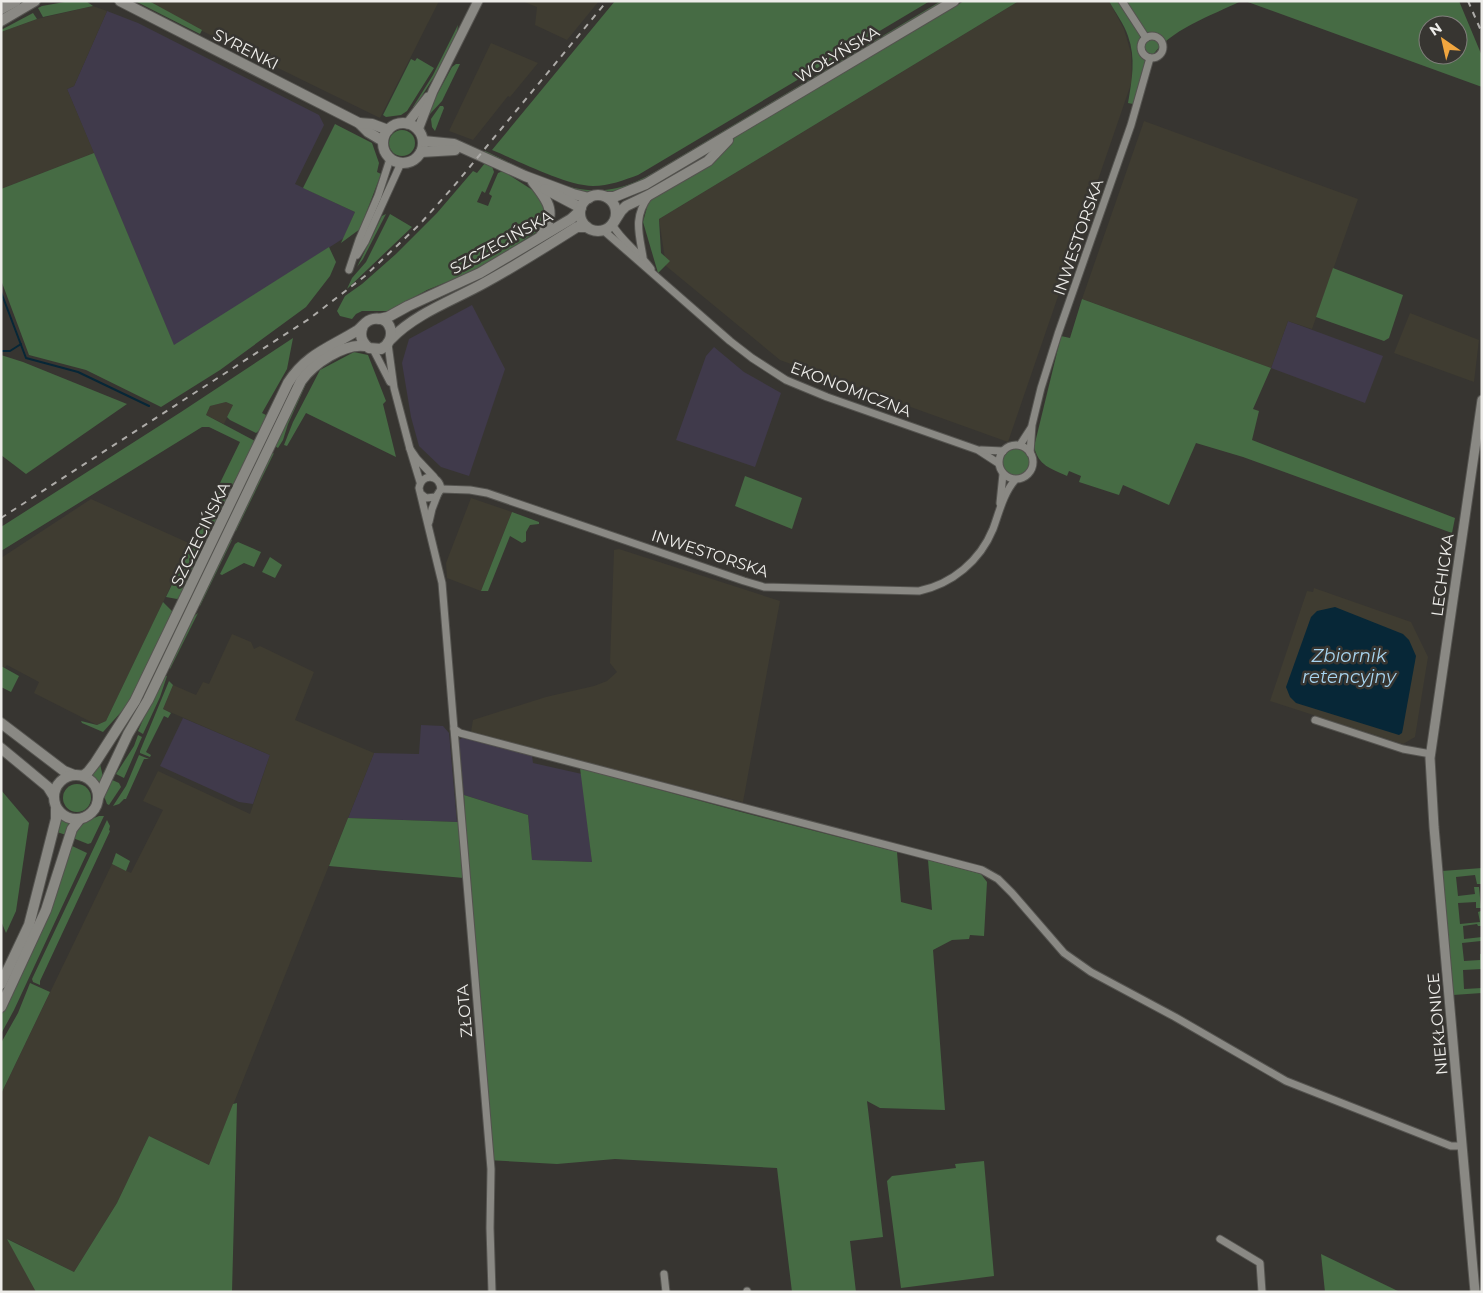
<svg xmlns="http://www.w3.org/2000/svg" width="1483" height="1293" font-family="Montserrat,sans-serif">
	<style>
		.commercial { fill: #403a4b }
		.built { fill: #3f3c31 }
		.green { fill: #466b44; fill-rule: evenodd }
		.water { fill: #072737 }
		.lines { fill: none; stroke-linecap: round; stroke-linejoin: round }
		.stream { stroke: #072737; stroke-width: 2 }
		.minor-casing { stroke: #54534f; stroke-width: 9 }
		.tertiary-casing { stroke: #54534f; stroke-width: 11 }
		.secondary-casing { stroke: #54534f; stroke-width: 12 }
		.minor { stroke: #8a8984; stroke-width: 7 }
		.tertiary { stroke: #8a8984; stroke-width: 9 }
		.secondary { stroke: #8a8984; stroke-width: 10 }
		.rail { stroke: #adaba8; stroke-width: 2; stroke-dasharray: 6 6; stroke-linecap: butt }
		.labels { text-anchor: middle; stroke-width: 5; stroke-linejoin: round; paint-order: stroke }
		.street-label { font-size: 16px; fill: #edece9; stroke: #373531 }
		.water-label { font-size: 18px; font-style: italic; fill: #a7d3ee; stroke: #373531 }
	</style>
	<rect width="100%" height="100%" fill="#373531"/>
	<g class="commercial">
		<polygon points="107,11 138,23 319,115 324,125 295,184 355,212 344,238 174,346 67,89 74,86"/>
		<polygon points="472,305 505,369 469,476 441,467 419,446 411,417 402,363 409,339"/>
		<polygon points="1288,321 1383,356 1365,403 1271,368"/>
		<polygon points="714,347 744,372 781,393 755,467 676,440 706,356"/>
		<polygon points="183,718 270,755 253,804 239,802 160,766"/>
		<polygon points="421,725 443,726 449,733 457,822 348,818 374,753 419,754"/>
		<polygon points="463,737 532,756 533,763 582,774 592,862 532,860 528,815 464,795 459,740"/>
	</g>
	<g class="built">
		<polygon points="149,1 439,1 380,118 192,26"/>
		<polygon points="522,1 599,1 567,40 535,25 537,7"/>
		<polygon points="1019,1 1109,1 1124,29 1131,53 1132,81 1008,442 780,360 666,266 659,219"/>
		<polygon points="93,6 107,11 74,86 67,89 94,153 1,189 1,32 37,19"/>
		<polygon points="491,43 538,63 510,97 508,96 473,140 449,131"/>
		<polygon points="1144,121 1358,199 1312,329 1288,321 1271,368 1082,299"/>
		<polygon points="1410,313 1479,340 1474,382 1394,353"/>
		<polygon points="226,402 233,405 224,424 206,415 210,406"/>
		<polygon points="471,498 512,512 481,591 447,578 446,563"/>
		<polygon points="91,499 191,544 106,721 97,725 34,693 39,682 7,665 4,668 1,666 1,558"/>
		<polygon points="619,549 780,601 743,802 523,747 471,732 473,720 546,697 594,686 607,681 617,672 610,663 614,550"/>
		<polygon points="1314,588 1411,622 1428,657 1415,737 1403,744 1270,701 1307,591 1313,592"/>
		<polygon points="232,634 251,642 254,649 260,646 314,672 295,720 374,753 209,1165 149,1136 117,1203 74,1272 8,1239 36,1292 1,1292 1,1094 112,864 131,873 163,810 143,801 158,771 250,814 270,755 163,709 173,685 196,695 203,682 209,684"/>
	</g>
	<g class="green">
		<polygon points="70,1 86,1 93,6 43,17 38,8 42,6"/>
		<polygon points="135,1 149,1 202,30 200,34"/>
		<path d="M615 1H930L638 175C624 180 609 186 593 186 565 185 519 161 492 150Z"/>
		<path d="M941 1H947L655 176 627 189 608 193 585 194 574 192 483 154 485 151C525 169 572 199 617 188 630 185 642 179 653 173Z"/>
		<polygon points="964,1 1019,1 659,219 661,253 670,261 658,273 643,222 649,200 734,137"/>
		<path d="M1109 1H1241C1213 15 1168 30 1151 58 1142 72 1138 89 1133 104L1128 103C1132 80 1136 58 1128 36 1124 24 1115 12 1109 1Z"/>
		<path d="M1245 1H1459L1482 56V87ZM1428 25H1458V55H1428Z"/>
		<polygon points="33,13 37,19 1,32 1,30"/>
		<polygon points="458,25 457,32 436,74 414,108 413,107 433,75"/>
		<polygon points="417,58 434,68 407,111 401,115 386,117 383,115 411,59 415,61"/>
		<polygon points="456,64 460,64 442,101 429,115 426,115 452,67"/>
		<polygon points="440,106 443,106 444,108 435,131 432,127 431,119"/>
		<polygon points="335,124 372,143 379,163 377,172 381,174 360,229 341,243 355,212 303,188"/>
		<circle cx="402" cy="143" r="13"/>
		<polygon points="94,153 174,345 329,247 336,262 330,276 306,307 220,370 161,407 86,370 29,355 1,280 1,189"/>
		<polygon points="485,163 492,166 494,172 485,193 482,191 477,202 488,206 492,196 489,194 498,173 503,171 537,193 547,209 543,228 505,252 486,266 427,290 389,311 362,311 356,314 352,319 340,316 337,311 345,296 362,284 396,254 437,213 473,171 477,173"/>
		<polygon points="386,214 363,259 357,267 382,216"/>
		<polygon points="390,214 412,227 347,289 352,278 366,262"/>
		<polygon points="1333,268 1403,295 1389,338 1384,341 1316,317"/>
		<path d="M1082 299 1271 368 1253 409 1259 411 1252 440 1455 518 1452 533 1243 457 1196 443 1169 505 1123 485 1119 495 1079 482 1081 476 1069 471 1067 476C1050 468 1039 466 1034 447L1061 336 1070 338Z"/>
		<polygon points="293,338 287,369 262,413 266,415 262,428 256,433 230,420 227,417 233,405 226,402 210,406 206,415 255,441 235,486 230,489 226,488 227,486 220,483 240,442 209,427 202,427 1,551 1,527 181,412"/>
		<polygon points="354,352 368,355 386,401 383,404 396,457 306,413 287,446 284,445 293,422 320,370"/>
		<polygon points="1,355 23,362 127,404 26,474 1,455"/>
		<polygon points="316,362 288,424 283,440 278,448 275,446 309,367"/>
		<circle cx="1016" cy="462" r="14"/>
		<polygon points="274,453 236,531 234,529 267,456"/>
		<polygon points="745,476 802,498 792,529 735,506"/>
		<polygon points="216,491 224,496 226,503 211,536 203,539 195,536"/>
		<polygon points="512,512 539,522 539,524 530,525 526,532 526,541 522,543 510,536 488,591 481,591"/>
		<polygon points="232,540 200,606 199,605 227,541"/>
		<polygon points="238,542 261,552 254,567 244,563 222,575 220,574 235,544"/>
		<polygon points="192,543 200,546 201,555 181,597 177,599 166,597"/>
		<polygon points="270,557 282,565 275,578 262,572"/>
		<polygon points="163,602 173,612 132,700 103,732 82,723 81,721 97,725 106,721"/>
		<polygon points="198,613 170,669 169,664 192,618"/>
		<polygon points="1,666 19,676 11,692 1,687"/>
		<polygon points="165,676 167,676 160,697 143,734 138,731 162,677"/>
		<polygon points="169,681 173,685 163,709 171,713 168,718 164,716 146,752 151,755 150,757 140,753 140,751"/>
		<polygon points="138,735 142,737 124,778 116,774 134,746"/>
		<polygon points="139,755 149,759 144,759 126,799 124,799 119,804 113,806 126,786"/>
		<polygon points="100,764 103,777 99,786 90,776"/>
		<polygon points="580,768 741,812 897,852 901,902 932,910 928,860 981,874 987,882 984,936 970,935 969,939 952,940 933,950 945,1110 880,1108 867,1101 883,1237 850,1241 856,1292 792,1292 777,1168 615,1159 557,1164 487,1160 464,878 329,866 348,818 457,822 465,820 464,795 528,815 532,860 592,862"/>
		<polygon points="110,779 119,783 121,787 109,805 107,804 104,796"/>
		<circle cx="77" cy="798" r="14"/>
		<polygon points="1,790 29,823 16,911 6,933 1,921"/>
		<path d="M99 816H104L91 843 88 844 73 838C78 824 87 821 99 816Z"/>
		<polygon points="61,817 70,823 66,835 57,832"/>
		<polygon points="107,820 110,826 109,830 110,831 40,981 40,985 33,982 32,979"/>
		<polygon points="70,845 87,853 14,1010 1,1034 1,1016 19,979"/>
		<polygon points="116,853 130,861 126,871 112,864"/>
		<polygon points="1482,868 1482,884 1477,884 1475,875 1456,877 1458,896 1475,894 1474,887 1479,887 1481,908 1476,908 1476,902 1458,903 1460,924 1480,922 1478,912 1481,911 1482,926 1478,926 1477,924 1463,926 1464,939 1482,937 1482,949 1481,941 1462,943 1464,961 1480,960 1480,954 1482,954 1482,969 1463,970 1464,989 1482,988 1482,993 1453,995 1442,871"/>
		<polygon points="30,983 50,992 1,1094 1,1043 18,1013"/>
		<polygon points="237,1103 232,1292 36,1292 7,1239 74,1272 117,1203 149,1136 209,1165 233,1104"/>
		<polygon points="984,1161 994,1276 901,1288 887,1181 892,1176 956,1168 955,1164"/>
		<polygon points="1321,1254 1400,1292 1325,1292"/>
	</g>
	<polygon class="water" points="1335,607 1403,634 1409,640 1416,656 1403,728 1402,733 1399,735 1296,703 1290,697 1286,687 1311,617 1317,611"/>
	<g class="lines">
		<g class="stream">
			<polyline points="1,292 26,358 78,372 149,406"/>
			<polyline points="1,351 10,351 21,344"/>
		</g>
		<defs>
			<g id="minor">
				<polyline points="1122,1 1146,38"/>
				<circle cx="1152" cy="47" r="11"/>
				<path d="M612 224C621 241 640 253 651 269"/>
				<polyline points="603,230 730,341 752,358 786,380 827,397 978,450 998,463"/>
				<polyline points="357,255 365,242 401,163"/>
				<path d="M643 257C639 233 633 217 649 196"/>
				<polyline points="349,270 359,240 378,196 390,159"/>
				<polyline points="388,344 394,388 410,449"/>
				<polyline points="373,349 390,382"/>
				<circle cx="1016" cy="462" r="17"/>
				<polyline points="1020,445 1031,428"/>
				<polyline points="981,450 1003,451"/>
				<polyline points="1030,453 1032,425 1041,388 1058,334 1131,125 1150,58"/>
				<polyline points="420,482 410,449 417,459 434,477"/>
				<path d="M441 489 470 490 487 493 744 581 764 587 919 591C952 584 980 561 993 529 999 513 1003 494 1015 480"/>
				<path d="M421 494 426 498 436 497 441 489C439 474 422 473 419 488L442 583 454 729 460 733 982 870 998 879 1012 893 1064 953 1091 972 1175 1017 1286 1081 1451 1146H1462"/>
				<polyline points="1000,503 1003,474"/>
				<polyline points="429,522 432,509 437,496"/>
				<polyline points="1315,720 1403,749 1431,754"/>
				<polyline points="454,729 491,1169 490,1228 492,1292"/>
				<polyline points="1220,1239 1260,1263 1262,1292"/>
				<polyline points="664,1274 666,1292"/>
				<polyline points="747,1291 747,1292"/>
			</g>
			<g id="tertiary">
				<polyline points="407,124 428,97"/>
				<polyline points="418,130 433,91 478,1"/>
				<polyline points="1475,1292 1434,827 1430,758 1482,400"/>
			</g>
			<g id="secondary">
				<polyline points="120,1 359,123 368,132 383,141"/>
				<polyline points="1,9 16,1"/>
				<polyline points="1,21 35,1"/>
				<polyline points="359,123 372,124 388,130"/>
				<circle cx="403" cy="143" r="20"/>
				<polyline points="423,141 454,144 525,176 573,194 589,198"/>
				<polyline points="421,152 455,150"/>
				<path d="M533 182C549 202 557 213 541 236"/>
				<polyline points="545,189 581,208"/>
				<circle cx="598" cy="213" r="18"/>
				<polyline points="607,197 614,197 646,184 954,1"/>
				<polyline points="614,222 621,211 626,206 649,195 708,161 728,140"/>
				<polyline points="379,319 388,317 408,306 480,273 571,219 580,211"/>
				<path d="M391 339C416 313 454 300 486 282 517 265 547 246 577 227H587"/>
				<polyline points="1,723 64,771 74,775"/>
				<polyline points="1,748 48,787 53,795"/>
				<circle cx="76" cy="797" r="22"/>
				<path d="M83 776 88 772 95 763 135 701 288 383C306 354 331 347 358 330 363 326 366 320 373 319 392 315 398 340 381 349L369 348C361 342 359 335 363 326"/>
				<path d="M98 798 128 734 148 700 301 381C313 364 344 343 365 346"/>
				<polyline points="1,984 29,925 56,819 56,809"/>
				<polyline points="1,1007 46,910 72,829 79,820"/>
			</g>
		</defs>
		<use href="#minor" class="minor-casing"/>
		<use href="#tertiary" class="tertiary-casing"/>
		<use href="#secondary" class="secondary-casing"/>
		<use href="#minor" class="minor"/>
		<use href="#tertiary" class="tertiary"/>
		<use href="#secondary" class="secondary"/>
		<g class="rail">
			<polyline points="1468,1 1482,33"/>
			<polyline points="1,518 309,319 365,276 420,224 454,186 607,1"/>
		</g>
	</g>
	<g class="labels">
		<g class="street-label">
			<text transform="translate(246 49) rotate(27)" y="6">SYRENKI</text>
			<text transform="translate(837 54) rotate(-31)" y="6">WOŁYŃSKA</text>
			<text transform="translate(1078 237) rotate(-71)" y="6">INWESTORSKA</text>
			<text transform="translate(501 242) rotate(-29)" y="6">SZCZECIŃSKA</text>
			<text transform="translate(851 389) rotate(21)" y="6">EKONOMICZNA</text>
			<text transform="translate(200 534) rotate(-64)" y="6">SZCZECIŃSKA</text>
			<text transform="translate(710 553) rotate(18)" y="6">INWESTORSKA</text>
			<text transform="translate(1442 575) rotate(-82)" y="6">LECHICKA</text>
			<text transform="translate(464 1011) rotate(-95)" y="6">ZŁOTA</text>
			<text transform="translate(1437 1024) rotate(-95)" y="6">NIEKŁONICE</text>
		</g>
		<g class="water-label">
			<text x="1349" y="662">Zbiornik<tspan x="1349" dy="21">retencyjny</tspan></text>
		</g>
	</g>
	<rect width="1483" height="1293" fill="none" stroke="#edece9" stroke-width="5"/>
	<g transform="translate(1443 40) rotate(326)"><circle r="24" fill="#373531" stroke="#807e7b"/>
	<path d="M0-4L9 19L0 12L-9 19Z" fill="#f1a63f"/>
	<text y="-8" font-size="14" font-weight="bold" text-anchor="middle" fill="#edece9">N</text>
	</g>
</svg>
